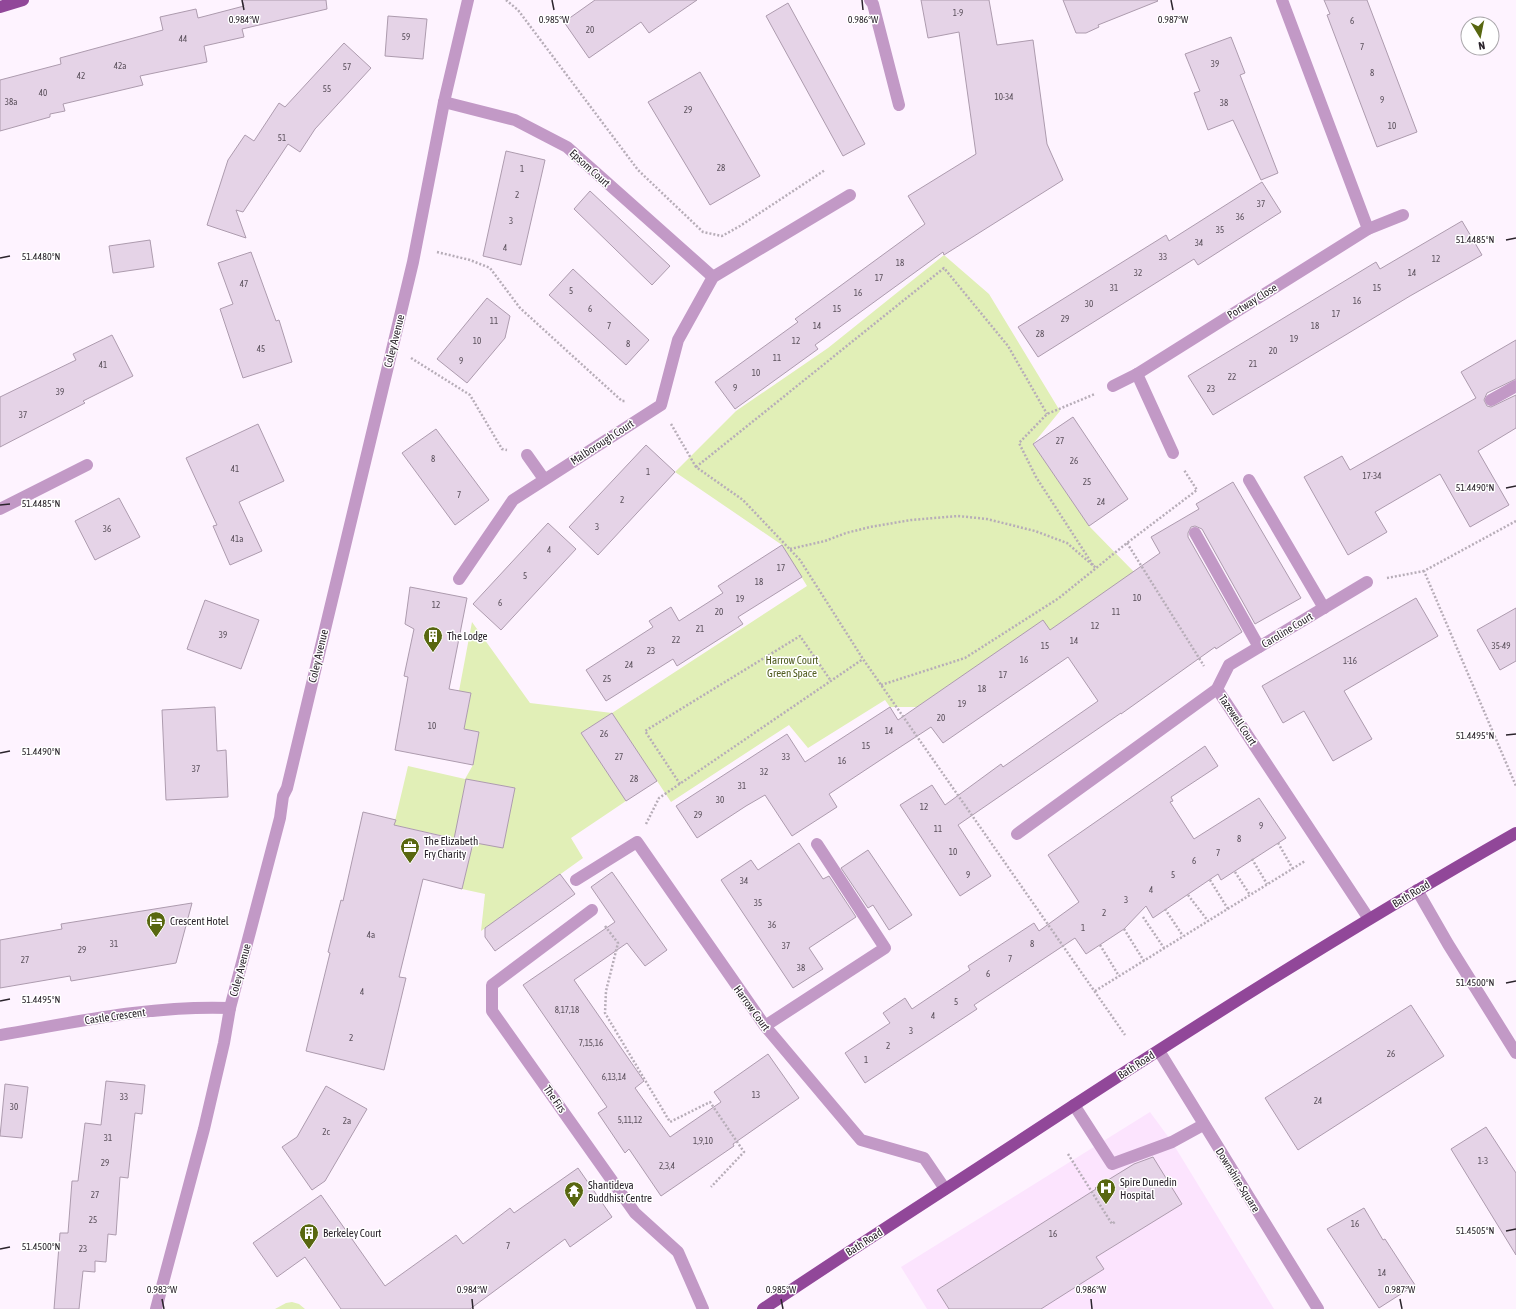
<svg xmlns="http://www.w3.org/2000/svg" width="1516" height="1309" font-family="'Asap Condensed',sans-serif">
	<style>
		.built { fill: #fce4fe }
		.green { fill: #e1efb7; fill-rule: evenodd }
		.building { fill: #e5d3e7; stroke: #ad9bae }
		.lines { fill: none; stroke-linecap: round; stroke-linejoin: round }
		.path { stroke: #b7adb8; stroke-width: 2.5; stroke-dasharray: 2 2; stroke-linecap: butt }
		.minor { stroke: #c299c6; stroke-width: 12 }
		.major { stroke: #914799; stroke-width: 12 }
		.ticks { fill: none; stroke: #2b242c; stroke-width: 1.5 }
		.labels { text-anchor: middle; stroke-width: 3; stroke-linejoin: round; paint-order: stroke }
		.number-label { font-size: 9px; fill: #5a505b }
		.street-label { font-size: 11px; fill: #2b242c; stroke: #fff }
		.poi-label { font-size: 11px; fill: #2b242c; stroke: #fff; text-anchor: start }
		.park-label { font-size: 11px; fill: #505c1f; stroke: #fff }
		.ticks-label { font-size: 10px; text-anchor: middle; fill: #2b242c; stroke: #fff; stroke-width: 3; stroke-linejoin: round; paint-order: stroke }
	</style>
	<rect width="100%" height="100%" fill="#fef3ff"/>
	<polygon class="built" points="1150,1112 1172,1142 1274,1309 927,1309 901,1267"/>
	<g class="green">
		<path d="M944 255 989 294 1060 411 1033 444 1089 526 1134 572 1050 630 1022 635 917 707H890L885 700 808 748 789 725 671 802 612 713 581 733 626 801 571 838 583 858 481 931 485 894 462 889 471 851 476 843 394 825 408 766 465 779 473 765 479 732 464 729 471 694 459 691 472 622 530 703 612 713 807 586 782 545 675 472 736 411 828 348ZM466 779 514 788 460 809Z"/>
		<polygon points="292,1302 299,1304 305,1309 275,1309 286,1303"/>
	</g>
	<g class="building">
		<polygon points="242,0 326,0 327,9 242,29 244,37 204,46 207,62 140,76 143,85 63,104 65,111 50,114 50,117 0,131 0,80 61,64 60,58 163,30 160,17 196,9 198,18 244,6"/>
		<polygon points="595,0 697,0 649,33 641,22 589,58 564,22"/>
		<polygon points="921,0 989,0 997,45 1033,40 1047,144 1063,180 944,255 943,252 815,345 818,349 735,409 715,382 798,322 795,319 925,224 908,196 976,154 959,32 928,38"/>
		<polygon points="1063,0 1157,0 1158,1 1098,25 1099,27 1086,33 1076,33"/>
		<polygon points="1324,0 1367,0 1417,132 1377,147 1327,15 1330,14"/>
		<polygon points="788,3 865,144 843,156 766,16"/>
		<polygon points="388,16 427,19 423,59 385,56"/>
		<polygon points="1231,37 1245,73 1240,75 1278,173 1261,180 1233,120 1208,130 1194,93 1200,91 1185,54"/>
		<polygon points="344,43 371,68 315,129 300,152 288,144 243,212 236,210 246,238 207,225 228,160 245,135 254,141 279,103 285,107"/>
		<polygon points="700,72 760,176 710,205 648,102"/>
		<polygon points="506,151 545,160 521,265 483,256"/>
		<polygon points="1262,182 1281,212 1198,265 1194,259 1038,357 1018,327 1166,235 1169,241"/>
		<polygon points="590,191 670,266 652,285 574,209"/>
		<polygon points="1462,221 1482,255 1410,296 1213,415 1188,376 1376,262 1380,269"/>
		<polygon points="150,240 154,267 113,273 109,246"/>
		<polygon points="251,252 276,321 279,320 292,362 243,378 220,309 233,304 218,263"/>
		<polygon points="573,269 649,340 626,365 549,295"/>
		<polygon points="487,298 510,316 505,338 467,383 437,359"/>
		<polygon points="112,335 133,376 83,401 85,403 0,447 0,397 76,360 73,354"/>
		<polygon points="1516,340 1516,379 1487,393 1484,400 1487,406 1491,407 1516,395 1516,428 1478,451 1509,505 1470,527 1440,474 1375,512 1387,532 1348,555 1304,477 1342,456 1350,470 1476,398 1461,372"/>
		<polygon points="1073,417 1128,499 1089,526 1033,444"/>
		<polygon points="258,424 284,481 239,502 262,551 230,565 213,526 217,525 186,458"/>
		<polygon points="436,429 489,500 455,525 402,453"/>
		<polygon points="646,445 675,472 598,555 569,527"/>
		<polygon points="1233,482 1301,598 1255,624 1202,529 1195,526 1191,527 1188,533 1188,537 1242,632 1216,649 1215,647 1121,714 1121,713 958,825 991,876 960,896 900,805 932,785 945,805 1001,764 1003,767 1098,701 1068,657 943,743 931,727 888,755 829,794 837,807 792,836 765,795 746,806 697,838 676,806 787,734 805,762 890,707 898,720 1043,620 1050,630 1160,553 1151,537 1199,509 1196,504"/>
		<polygon points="119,498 140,537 95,560 75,521"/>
		<polygon points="548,523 576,549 501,630 473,604"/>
		<polygon points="782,545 802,577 738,617 743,624 677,666 673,659 606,701 586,670 653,627 649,621 671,607 679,621 723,593 718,586"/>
		<polygon points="410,587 467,598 449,689 471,693 464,729 479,732 473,765 395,750 408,677 404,676 414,629 405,624"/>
		<polygon points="1416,598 1438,636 1344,691 1372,739 1333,761 1304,711 1283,723 1262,686"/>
		<polygon points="205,600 259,620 241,669 187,649"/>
		<polygon points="1516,608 1516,661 1500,670 1477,630"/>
		<polygon points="215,707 217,751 226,750 228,797 166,800 162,710"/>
		<polygon points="612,713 657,781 626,801 581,733"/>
		<polygon points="1205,746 1218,766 1171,797 1173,801 1170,802 1194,839 1259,798 1286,838 1221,880 1218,874 1153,918 1146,906 1124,929 1086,954 1075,938 974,1005 977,1009 865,1083 845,1053 890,1023 883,1013 905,998 912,1009 970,970 968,966 1034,923 1039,931 1079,902 1048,855"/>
		<polygon points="466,779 515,788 503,848 454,839"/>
		<polygon points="363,812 396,820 394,825 473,843 462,889 423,879 399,977 406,978 384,1070 306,1051 330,953 328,952 341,900 343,901"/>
		<polygon points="799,843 823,879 829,876 856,917 809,948 823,969 793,988 721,880 751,860 758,870"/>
		<polygon points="868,850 912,915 889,930 873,905 868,908 841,868"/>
		<polygon points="612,872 667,950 645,966 627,943 574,980 644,1081 635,1088 670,1137 721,1102 714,1092 768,1054 799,1098 733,1144 734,1146 661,1196 629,1149 625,1153 598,1113 607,1107 523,985 615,922 591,887"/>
		<polygon points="560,874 575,894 495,951 485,937 485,928"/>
		<polygon points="192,903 176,963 71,981 70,976 0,988 0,940 62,929 61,924"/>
		<polygon points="1411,1005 1444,1056 1298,1150 1265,1098"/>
		<polygon points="106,1081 145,1085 142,1114 135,1113 128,1178 120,1177 116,1235 108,1234 106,1262 95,1261 95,1272 83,1271 79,1309 54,1309 60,1233 68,1233 72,1181 78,1181 85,1123 101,1125"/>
		<polygon points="5,1084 28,1087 22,1138 0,1136"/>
		<polygon points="326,1086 367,1109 325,1181 312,1190 282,1147 297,1137"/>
		<polygon points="1486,1127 1516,1173 1516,1255 1451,1149"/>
		<polygon points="1153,1157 1182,1204 1096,1257 1104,1269 1041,1309 949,1309 937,1290 1096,1189 1095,1188 1134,1164"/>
		<polygon points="578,1168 612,1217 570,1247 565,1239 470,1309 341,1309 305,1257 277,1277 253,1243 321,1195 385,1286 456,1235 463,1244 510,1208 514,1213"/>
		<polygon points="1364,1208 1383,1240 1385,1239 1415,1285 1379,1308 1327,1229"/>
	</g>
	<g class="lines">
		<g class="path">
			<polyline points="506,0 518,10 638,170 703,232 722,236 740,226 825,170"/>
			<polyline points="437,252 470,260 490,268 520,308 622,401 626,401"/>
			<polyline points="411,358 470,395 502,449 507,450"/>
			<polyline points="671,424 696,467 743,500 800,560 863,659 1125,1035"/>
			<polyline points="696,467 944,268 1008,346 1047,414"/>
			<polyline points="1516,521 1424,571 1516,786"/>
			<polyline points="1127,543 1204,666"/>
			<polyline points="790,549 825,541 846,533 870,527 911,520 958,516 987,519 1035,531 1067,543 1096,568"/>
			<polyline points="1093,565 1036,477 1019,443 1047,414 1095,394"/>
			<polyline points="1387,578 1424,571"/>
			<polyline points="881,685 965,658 1059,598 1127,543 1197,490 1184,470"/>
			<polyline points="680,784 645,731 800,636 831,681"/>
			<polyline points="646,824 659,798 863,659"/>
			<polyline points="1278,843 1293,869"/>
			<polyline points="1252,859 1267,884"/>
			<polyline points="1235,872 1250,895"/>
			<polyline points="1210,880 1228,909"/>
			<polyline points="1188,895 1208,921"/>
			<polyline points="1165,909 1183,936"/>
			<polyline points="1143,917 1164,948"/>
			<polyline points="605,926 618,943 606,991 605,1013 670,1122 710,1102 744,1152 711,1187"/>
			<polyline points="1124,929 1144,961"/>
			<polyline points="1100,945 1119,976"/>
			<polyline points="1095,991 1305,861"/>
			<polyline points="1068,1154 1112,1224 1116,1221"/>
		</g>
		<g class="minor">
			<polyline points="870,0 873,4 899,105"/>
			<polyline points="1282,0 1368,229"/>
			<polyline points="444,102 515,120 567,147 713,277"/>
			<polyline points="1137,374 1173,453"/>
			<polyline points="1113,386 1137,374 1368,229 1403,215"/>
			<polyline points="1491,400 1516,386"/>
			<polyline points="527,455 544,479"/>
			<polyline points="1249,480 1324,608"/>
			<polyline points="0,509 87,465"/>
			<polyline points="1195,533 1259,647"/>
			<polyline points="459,579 513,500 661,405 678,340 713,277 850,195"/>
			<polyline points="1217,689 1369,919"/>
			<polyline points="1017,834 1217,689 1229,665 1367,582"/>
			<polyline points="576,880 637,842 765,1026 861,1140 924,1158 945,1189"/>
			<polyline points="1417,890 1448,944 1516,1053"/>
			<polyline points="592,910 492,985 492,1011 635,1213 678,1252 703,1309"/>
			<polyline points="765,1026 885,948 817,844"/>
			<path d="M0 1035C76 1022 153 1005 230 1008"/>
			<polyline points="1159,1051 1318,1309"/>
			<polyline points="1074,1105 1112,1164 1172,1142 1203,1125"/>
			<polyline points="156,1309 204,1129 224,1043 230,1008 280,818 283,796 287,788 413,262 444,102 468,0"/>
		</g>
		<g class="major">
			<polyline points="0,7 23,0"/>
			<path d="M763 1309C852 1249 943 1191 1033 1132 1191 1028 1351 927 1516 833"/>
		</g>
	</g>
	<path class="ticks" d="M242 0 244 10M552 0 554 10M862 0 863 10M1171 0 1173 10M1506 240 1516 238M0 258 10 256M1506 488 1516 486M0 505 10 504M1506 735 1516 734M0 753 10 751M1506 983 1516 981M0 1001 10 999M1506 1231 1516 1229M0 1249 10 1247M162 1299 164 1309M472 1299 473 1309M781 1299 783 1309M1091 1299 1092 1309M1400 1299 1402 1309"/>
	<defs>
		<symbol id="building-pin" viewBox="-11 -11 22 30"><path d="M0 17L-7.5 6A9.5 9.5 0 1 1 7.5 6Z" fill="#586710" stroke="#fff"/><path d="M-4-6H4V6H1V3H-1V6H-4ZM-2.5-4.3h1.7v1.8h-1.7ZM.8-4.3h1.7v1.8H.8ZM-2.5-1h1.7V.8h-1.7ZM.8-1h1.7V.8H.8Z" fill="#fff"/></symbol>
		<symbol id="office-pin" viewBox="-11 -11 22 30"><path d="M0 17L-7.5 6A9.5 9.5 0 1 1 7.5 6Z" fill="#586710" stroke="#fff"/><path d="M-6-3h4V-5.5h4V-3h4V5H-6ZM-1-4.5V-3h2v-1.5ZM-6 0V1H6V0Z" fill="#fff"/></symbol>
		<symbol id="hotel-pin" viewBox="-11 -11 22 30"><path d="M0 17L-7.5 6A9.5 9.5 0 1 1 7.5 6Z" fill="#586710" stroke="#fff"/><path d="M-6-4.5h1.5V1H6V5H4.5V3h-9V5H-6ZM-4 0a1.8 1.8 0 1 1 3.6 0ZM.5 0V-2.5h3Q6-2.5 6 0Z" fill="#fff"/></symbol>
		<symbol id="hospital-pin" viewBox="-11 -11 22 30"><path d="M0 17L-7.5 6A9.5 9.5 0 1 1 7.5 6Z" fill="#586710" stroke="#fff"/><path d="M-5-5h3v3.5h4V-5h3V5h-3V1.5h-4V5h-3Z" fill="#fff"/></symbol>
		<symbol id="temple-pin" viewBox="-11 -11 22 30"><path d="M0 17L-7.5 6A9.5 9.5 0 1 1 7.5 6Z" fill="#586710" stroke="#fff"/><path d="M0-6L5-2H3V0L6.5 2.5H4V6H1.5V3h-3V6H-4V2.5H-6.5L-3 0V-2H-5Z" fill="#fff"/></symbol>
	</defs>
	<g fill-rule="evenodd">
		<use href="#building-pin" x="422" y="625" width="22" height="30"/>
		<use href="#office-pin" x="399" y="836" width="22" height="30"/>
		<use href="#hotel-pin" x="145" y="910" width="22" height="30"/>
		<use href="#hospital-pin" x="1095" y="1177" width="22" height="30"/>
		<use href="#temple-pin" x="563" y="1180" width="22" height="30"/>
		<use href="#building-pin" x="298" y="1222" width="22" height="30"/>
	</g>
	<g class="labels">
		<g class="number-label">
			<text x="958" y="16">1-9</text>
			<text x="1352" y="24">6</text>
			<text x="590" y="33">20</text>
			<text x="406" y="40">59</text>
			<text x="183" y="42">44</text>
			<text x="1362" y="50">7</text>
			<text x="1215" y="67">39</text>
			<text x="120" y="69">42a</text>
			<text x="347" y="70">57</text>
			<text x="1372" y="76">8</text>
			<text x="81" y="79">42</text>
			<text x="327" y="92">55</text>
			<text x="43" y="96">40</text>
			<text x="1004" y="100">10-34</text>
			<text x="1382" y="103">9</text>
			<text x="11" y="105">38a</text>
			<text x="1224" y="106">38</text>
			<text x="688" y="113">29</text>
			<text x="1392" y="129">10</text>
			<text x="282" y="141">51</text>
			<text x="721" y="171">28</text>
			<text x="522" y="172">1</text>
			<text x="517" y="198">2</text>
			<text x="1261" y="207">37</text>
			<text x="1240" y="220">36</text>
			<text x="511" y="224">3</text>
			<text x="1220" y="233">35</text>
			<text x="1199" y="246">34</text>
			<text x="505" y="251">4</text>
			<text x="1163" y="260">33</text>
			<text x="1436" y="262">12</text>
			<text x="900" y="266">18</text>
			<text x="1138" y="276">32</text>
			<text x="1412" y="276">14</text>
			<text x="879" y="281">17</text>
			<text x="244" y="287">47</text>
			<text x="1114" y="291">31</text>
			<text x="1377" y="291">15</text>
			<text x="571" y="294">5</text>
			<text x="858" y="296">16</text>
			<text x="1357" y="304">16</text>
			<text x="1089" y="307">30</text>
			<text x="590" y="312">6</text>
			<text x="837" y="312">15</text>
			<text x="1336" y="317">17</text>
			<text x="1065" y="322">29</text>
			<text x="494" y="324">11</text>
			<text x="609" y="329">7</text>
			<text x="817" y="329">14</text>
			<text x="1315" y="329">18</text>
			<text x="1040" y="337">28</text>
			<text x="1294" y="342">19</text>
			<text x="477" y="344">10</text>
			<text x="796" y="344">12</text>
			<text x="628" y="347">8</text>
			<text x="261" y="352">45</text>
			<text x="1273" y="354">20</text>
			<text x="777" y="361">11</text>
			<text x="461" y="364">9</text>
			<text x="1253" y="367">21</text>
			<text x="103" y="368">41</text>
			<text x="756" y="376">10</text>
			<text x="1232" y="380">22</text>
			<text x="735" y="391">9</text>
			<text x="1211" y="392">23</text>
			<text x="60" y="395">39</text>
			<text x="23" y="418">37</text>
			<text x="1060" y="444">27</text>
			<text x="433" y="462">8</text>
			<text x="1074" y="464">26</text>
			<text x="235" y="472">41</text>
			<text x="648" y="475">1</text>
			<text x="1372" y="479">17-34</text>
			<text x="1087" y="485">25</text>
			<text x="459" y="498">7</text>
			<text x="622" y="503">2</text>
			<text x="1101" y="505">24</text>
			<text x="597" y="530">3</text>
			<text x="107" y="532">36</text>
			<text x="237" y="542">41a</text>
			<text x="549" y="553">4</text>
			<text x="781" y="571">17</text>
			<text x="525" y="579">5</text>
			<text x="759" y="585">18</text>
			<text x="1137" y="601">10</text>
			<text x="740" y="602">19</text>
			<text x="500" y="606">6</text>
			<text x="436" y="608">12</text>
			<text x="719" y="615">20</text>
			<text x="1116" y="615">11</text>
			<text x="1095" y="629">12</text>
			<text x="700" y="632">21</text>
			<text x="223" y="638">39</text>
			<text x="676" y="643">22</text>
			<text x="1074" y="644">14</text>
			<text x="1045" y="649">15</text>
			<text x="1501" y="649">35-49</text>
			<text x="651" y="654">23</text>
			<text x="1024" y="663">16</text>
			<text x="1350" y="664">1-16</text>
			<text x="629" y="668">24</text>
			<text x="1003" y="678">17</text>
			<text x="607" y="682">25</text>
			<text x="982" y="692">18</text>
			<text x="962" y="707">19</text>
			<text x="941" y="721">20</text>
			<text x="432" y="729">10</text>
			<text x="889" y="734">14</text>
			<text x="604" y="737">26</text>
			<text x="866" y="749">15</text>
			<text x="619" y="760">27</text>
			<text x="786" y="760">33</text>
			<text x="842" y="764">16</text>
			<text x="196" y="772">37</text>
			<text x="764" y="775">32</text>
			<text x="634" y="782">28</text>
			<text x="742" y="789">31</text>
			<text x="720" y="803">30</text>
			<text x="924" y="810">12</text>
			<text x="698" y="818">29</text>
			<text x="1261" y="829">9</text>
			<text x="938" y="832">11</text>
			<text x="1239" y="842">8</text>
			<text x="953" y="855">10</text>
			<text x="1218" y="856">7</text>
			<text x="1194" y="864">6</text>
			<text x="968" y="878">9</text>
			<text x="1173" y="878">5</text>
			<text x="744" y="884">34</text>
			<text x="1151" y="893">4</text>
			<text x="1126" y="903">3</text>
			<text x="758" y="906">35</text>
			<text x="1104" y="916">2</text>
			<text x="772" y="928">36</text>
			<text x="1083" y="931">1</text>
			<text x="371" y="938">4a</text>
			<text x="114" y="947">31</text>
			<text x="1032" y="947">8</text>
			<text x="786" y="949">37</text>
			<text x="82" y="953">29</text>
			<text x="1010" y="962">7</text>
			<text x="25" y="963">27</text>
			<text x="801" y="971">38</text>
			<text x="988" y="977">6</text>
			<text x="362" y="995">4</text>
			<text x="956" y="1005">5</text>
			<text x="567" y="1013">8,17,18</text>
			<text x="933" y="1019">4</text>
			<text x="911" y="1034">3</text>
			<text x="351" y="1041">2</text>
			<text x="591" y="1046">7,15,16</text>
			<text x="888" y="1049">2</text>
			<text x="1391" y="1057">26</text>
			<text x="866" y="1063">1</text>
			<text x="614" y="1080">6,13,14</text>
			<text x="756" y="1098">13</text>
			<text x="124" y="1100">33</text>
			<text x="1318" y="1104">24</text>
			<text x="14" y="1110">30</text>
			<text x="630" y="1123">5,11,12</text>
			<text x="347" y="1124">2a</text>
			<text x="326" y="1135">2c</text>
			<text x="108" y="1141">31</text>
			<text x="703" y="1144">1,9,10</text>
			<text x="1483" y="1164">1-3</text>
			<text x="105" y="1166">29</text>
			<text x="667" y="1169">2,3,4</text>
			<text x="95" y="1198">27</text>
			<text x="93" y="1223">25</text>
			<text x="1355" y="1227">16</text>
			<text x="1053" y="1237">16</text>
			<text x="508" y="1249">7</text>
			<text x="83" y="1252">23</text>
			<text x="1382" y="1276">14</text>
		</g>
		<g class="street-label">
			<text transform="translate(590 168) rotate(42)" y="4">Epsom Court</text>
			<text transform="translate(1252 301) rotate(-32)" y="4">Portway Close</text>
			<text transform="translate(394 341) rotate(-76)" y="4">Coley Avenue</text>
			<text transform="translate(602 442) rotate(-33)" y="4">Malborough Court</text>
			<text transform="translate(1287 630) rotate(-31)" y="4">Caroline Court</text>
			<text transform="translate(318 656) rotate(-77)" y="4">Coley Avenue</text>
			<text transform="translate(1238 720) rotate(56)" y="4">Tazewell Court</text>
			<text transform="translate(1411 894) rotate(-31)" y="4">Bath Road</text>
			<text transform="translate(240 970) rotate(-75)" y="4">Coley Avenue</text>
			<text transform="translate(752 1008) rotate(54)" y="4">Harrow Court</text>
			<text transform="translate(115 1016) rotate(-8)" y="4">Castle Crescent</text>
			<text transform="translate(1136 1065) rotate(-33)" y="4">Bath Road</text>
			<text transform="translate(555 1099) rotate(55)" y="4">The Firs</text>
			<text transform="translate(1238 1180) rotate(58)" y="4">Downshire Square</text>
			<text transform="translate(864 1242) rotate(-33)" y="4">Bath Road</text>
		</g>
		<g class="poi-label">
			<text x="447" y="640">The Lodge</text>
			<text x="424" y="845">The Elizabeth<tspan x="424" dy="13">Fry Charity</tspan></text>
			<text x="170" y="925">Crescent Hotel</text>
			<text x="1120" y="1186">Spire Dunedin<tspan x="1120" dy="13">Hospital</tspan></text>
			<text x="588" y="1189">Shantideva<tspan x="588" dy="13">Buddhist Centre</tspan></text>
			<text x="323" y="1237">Berkeley Court</text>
		</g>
		<g class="park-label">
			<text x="792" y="664">Harrow Court<tspan x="792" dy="13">Green Space</tspan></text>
		</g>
	</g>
	<g class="ticks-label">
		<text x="863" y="23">0.986°W</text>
		<text x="1173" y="23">0.987°W</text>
		<text x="244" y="23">0.984°W</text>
		<text x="554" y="23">0.985°W</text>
		<text x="1475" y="243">51.4485°N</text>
		<text x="41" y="260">51.4480°N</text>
		<text x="1475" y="491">51.4490°N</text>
		<text x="41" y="507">51.4485°N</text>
		<text x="1475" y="739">51.4495°N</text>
		<text x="41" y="755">51.4490°N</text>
		<text x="1475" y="986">51.4500°N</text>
		<text x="41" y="1003">51.4495°N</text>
		<text x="1475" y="1234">51.4505°N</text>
		<text x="41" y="1250">51.4500°N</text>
		<text x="162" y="1293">0.983°W</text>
		<text x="472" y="1293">0.984°W</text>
		<text x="781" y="1293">0.985°W</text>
		<text x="1091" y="1293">0.986°W</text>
		<text x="1400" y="1293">0.987°W</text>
	</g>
	<g transform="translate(1480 36) rotate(170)"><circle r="19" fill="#ffffff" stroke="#aaa7ab"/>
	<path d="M0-3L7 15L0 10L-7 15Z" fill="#586710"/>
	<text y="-6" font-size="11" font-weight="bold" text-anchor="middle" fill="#2b242c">N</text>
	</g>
</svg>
